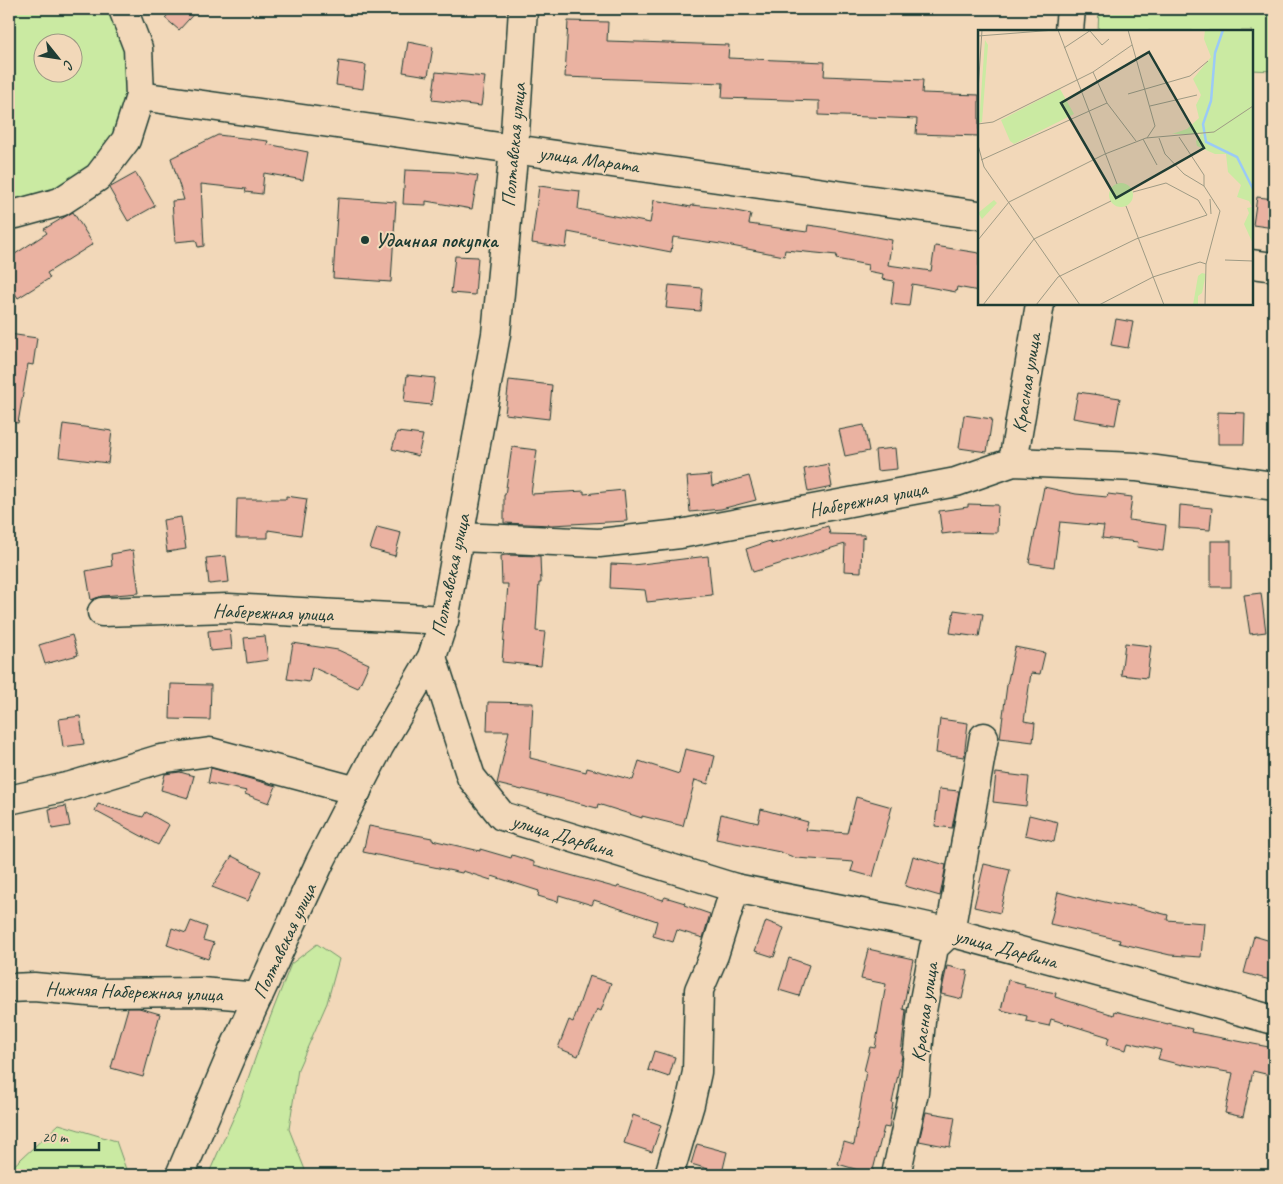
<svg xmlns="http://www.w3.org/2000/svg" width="1283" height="1184" font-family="Caveat,sans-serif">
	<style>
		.green { fill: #caeaa2; stroke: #74946b; fill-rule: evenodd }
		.building { fill: #eab2a1; stroke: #1f3d34 }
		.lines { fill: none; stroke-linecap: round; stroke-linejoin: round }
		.minor-casing { stroke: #1f3d34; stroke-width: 31 }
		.minor { stroke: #f2d8b9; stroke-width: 28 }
		.poi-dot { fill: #1f3d34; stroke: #f2d8b9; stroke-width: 2 }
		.labels { text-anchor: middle; stroke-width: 4; stroke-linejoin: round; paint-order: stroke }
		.street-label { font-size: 20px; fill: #1f3d34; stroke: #f2d8b9 }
		.poi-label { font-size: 20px; font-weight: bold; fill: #1f3d34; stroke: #f2d8b9; text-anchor: start }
		.inset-river { fill: none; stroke: #9bcaf6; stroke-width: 2.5 }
		.inset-road { fill: none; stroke: #9e9a84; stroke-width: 1 }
		.view { fill: #1f3d34; fill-opacity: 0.15; stroke: #1f3d34; stroke-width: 2.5 }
		.inset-edge { fill: none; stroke: #1f3d34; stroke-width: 2.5 }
	</style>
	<rect width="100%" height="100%" fill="#f2d8b9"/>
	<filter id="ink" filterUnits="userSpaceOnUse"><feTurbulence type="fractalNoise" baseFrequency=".02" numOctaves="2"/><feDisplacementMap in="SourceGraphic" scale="10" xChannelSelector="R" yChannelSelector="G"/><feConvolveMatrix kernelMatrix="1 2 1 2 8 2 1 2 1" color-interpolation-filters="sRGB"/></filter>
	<g filter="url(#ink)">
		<g class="green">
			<path d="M9 9H123L140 96 98 177 9 214ZM42 42H72V72H42Z"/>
			<polygon points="1099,9 1274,9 1274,71 1252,70 1252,31 1098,31"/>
			<polygon points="317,944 339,959 327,1003 298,1069 289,1129 307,1175 208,1175 237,1110 263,1036 291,964"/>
			<polygon points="59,1124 116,1141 128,1175 9,1175 9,1170"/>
		</g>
		<g class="building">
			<polygon points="173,9 198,9 179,30 165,18"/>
			<polygon points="568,21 608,22 607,41 729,45 728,58 825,62 824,76 923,80 922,93 979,95 979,136 916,134 917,119 819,115 819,101 722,98 723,83 565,77"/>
			<polygon points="408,42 433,47 428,76 403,72"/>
			<polygon points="339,61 366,65 363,89 336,85"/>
			<polygon points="436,72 485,77 481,106 432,100"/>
			<polygon points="218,135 268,141 267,144 308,152 303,180 264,173 262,194 245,192 246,189 201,184 204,246 198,247 196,240 175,242 172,201 184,200 171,158"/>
			<polygon points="405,170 452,172 478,176 472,209 426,201 426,205 403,204"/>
			<polygon points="136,173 155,206 128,221 109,188"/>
			<polygon points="539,186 580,191 578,209 650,223 654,200 691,207 692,205 720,208 751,214 749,224 807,232 808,225 823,227 892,240 888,265 931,271 935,246 979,253 979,291 957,287 956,292 912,284 909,306 891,304 894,281 882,279 883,274 867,271 868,265 836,259 837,255 785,250 784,256 721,244 673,237 671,252 568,232 566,248 532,243"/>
			<polygon points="1257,197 1274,199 1274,228 1253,225"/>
			<polygon points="338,198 396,202 391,282 333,278"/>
			<polygon points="73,212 93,244 47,273 50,278 18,298 9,284 9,258 47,233 44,229"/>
			<polygon points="455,256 478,257 475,295 451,293"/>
			<polygon points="669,285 702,288 700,311 666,308"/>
			<polygon points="1116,319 1133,322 1128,348 1111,345"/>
			<polygon points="9,334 37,338 33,365 28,364 18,423 9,422"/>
			<polygon points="407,375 435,378 431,405 404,402"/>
			<polygon points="509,380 552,385 549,419 505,414"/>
			<polygon points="1078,392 1120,398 1115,425 1073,418"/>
			<polygon points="1218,412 1245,413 1244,444 1218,444"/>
			<polygon points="964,415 992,419 987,452 959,448"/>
			<polygon points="63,424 112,431 108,463 59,457"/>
			<polygon points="864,425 869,451 845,456 839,430"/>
			<polygon points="397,432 423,435 418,456 392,449"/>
			<polygon points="512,447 537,450 531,494 584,491 584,494 624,490 627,521 552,525 504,523 504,495 505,495"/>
			<polygon points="895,448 897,469 877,471 875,450"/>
			<polygon points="828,464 832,487 808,492 804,469"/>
			<polygon points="711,475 712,486 749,476 756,500 721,509 690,512 687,477"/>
			<polygon points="1044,487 1076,494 1107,497 1108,494 1132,497 1129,520 1166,525 1163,551 1137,547 1138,542 1102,538 1104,526 1060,522 1054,567 1029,563"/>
			<polygon points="286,496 307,499 301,535 268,530 268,538 236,538 237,499 286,499"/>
			<polygon points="968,504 998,505 997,533 958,532 942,534 939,511 968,507"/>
			<polygon points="1180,505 1212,508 1210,530 1179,528"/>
			<polygon points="181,517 186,549 167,552 163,520"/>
			<polygon points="828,526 830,534 865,535 865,537 862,538 861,572 844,571 845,544 753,572 746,549 770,541 771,544"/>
			<polygon points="377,527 401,533 395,556 370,549"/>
			<rect x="1211" y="541" width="20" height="46"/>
			<polygon points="133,550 139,593 102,596 91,600 86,571 112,566 111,554"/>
			<polygon points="505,555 540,556 541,583 539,583 536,631 545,632 541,666 502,662 508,584 502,584 501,556"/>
			<polygon points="226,556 229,582 209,584 206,558"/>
			<polygon points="708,556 712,595 647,602 645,590 610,588 611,564 633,565"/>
			<polygon points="1261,593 1266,632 1250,634 1244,595"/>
			<polygon points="954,610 983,614 979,637 950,633"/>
			<polygon points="230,629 232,649 210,651 208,631"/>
			<polygon points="72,635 78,655 45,664 39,645"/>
			<polygon points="265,636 268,660 247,663 244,638"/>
			<polygon points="293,643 338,650 369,664 358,688 312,667 309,682 287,679"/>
			<polygon points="1125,643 1151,646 1147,678 1121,675"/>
			<polygon points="1015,647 1045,653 1040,674 1031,673 1024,721 1035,723 1033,742 1000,738 1007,685"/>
			<polygon points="171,684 211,685 210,720 170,719"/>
			<polygon points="488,702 533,703 530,758 586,772 587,768 633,780 639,761 679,774 685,749 715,756 708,784 695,780 683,826 642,816 642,818 598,804 597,808 523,789 522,790 497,784 509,731 487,731"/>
			<polygon points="80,716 84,744 63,747 59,719"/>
			<polygon points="940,719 968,723 964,757 936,753"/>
			<polygon points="211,768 276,786 269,803 245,794 247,791 208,783"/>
			<polygon points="180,772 194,776 188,798 161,790 165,774"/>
			<polygon points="996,773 1029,777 1026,806 993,802"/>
			<polygon points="939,789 959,791 952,828 935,826"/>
			<polygon points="856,797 892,807 873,877 851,871 854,862 796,858 780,852 716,839 721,814 758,823 761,809 808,822 806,830 847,833"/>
			<polygon points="98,804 143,817 146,812 169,825 158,845 95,811"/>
			<polygon points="66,806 70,826 52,829 49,809"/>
			<polygon points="1029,815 1058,822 1054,842 1025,835"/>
			<polygon points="369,826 432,838 432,840 480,851 480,849 511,858 512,855 534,862 534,865 617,888 618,886 663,900 665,897 685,903 684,905 710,914 703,938 677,930 673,942 653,936 657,921 594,900 592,905 559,895 558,902 538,896 539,891 492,876 491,880 463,871 462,873 363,852"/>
			<polygon points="232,856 261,871 248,901 212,887"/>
			<polygon points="913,856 946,865 940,896 905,886"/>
			<polygon points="984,864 1010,870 1000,913 974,907"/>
			<polygon points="1058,892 1096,902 1096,900 1128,907 1128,905 1168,915 1167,920 1204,923 1201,957 1170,955 1119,943 1120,940 1050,924"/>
			<polygon points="191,921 207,927 203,940 214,943 208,959 167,945 172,928 186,933"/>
			<polygon points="766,921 784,928 774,957 755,951"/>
			<polygon points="1254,936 1274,942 1274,981 1244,973"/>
			<polygon points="868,949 913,959 903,1009 906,1010 901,1054 902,1056 892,1103 893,1103 889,1128 884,1127 872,1174 838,1164 844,1142 854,1145 866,1071 864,1071 870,1047 875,1048 886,984 861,979"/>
			<polygon points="789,958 809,965 799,996 779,990"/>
			<polygon points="947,966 968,971 962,999 941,994"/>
			<polygon points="589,976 611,983 601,1011 597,1009 578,1056 558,1048 569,1020 573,1022"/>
			<polygon points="1008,980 1025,984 1024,987 1056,993 1055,997 1114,1015 1115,1011 1168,1024 1168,1023 1192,1029 1191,1032 1274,1048 1274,1076 1253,1071 1243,1117 1225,1113 1233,1073 1182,1064 1182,1065 1158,1059 1161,1050 1128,1042 1126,1050 1107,1045 1109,1037 1051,1019 1049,1026 1026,1021 1027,1016 1001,1010"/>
			<polygon points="128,1008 139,1008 160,1014 143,1077 111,1068"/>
			<polygon points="654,1051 675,1057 669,1077 648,1070"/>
			<polygon points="926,1112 955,1117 950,1147 919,1141"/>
			<polygon points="633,1115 661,1125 652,1152 624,1143"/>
			<polygon points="697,1144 727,1152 722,1173 691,1164"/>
		</g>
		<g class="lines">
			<defs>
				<g id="minor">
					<polyline points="1069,31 1071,9"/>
					<polyline points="140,96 979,215"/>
					<polyline points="9,214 16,214 60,202 98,177 126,140 140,96 138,48 123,9"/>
					<polyline points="1252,264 1274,267"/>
					<polyline points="1013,462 1040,304"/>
					<polyline points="459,537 599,543 680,534 956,482 1013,462 1136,467 1274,486"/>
					<polyline points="102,612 228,608 444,620"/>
					<polyline points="432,657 471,777 502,816 735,888 897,920 950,932 1274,1020"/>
					<polyline points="9,800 71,786 160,759 210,752 357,791"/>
					<polyline points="9,988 34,987 99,993 201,992 258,997"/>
					<polyline points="180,1175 232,1053 321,860 379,747 432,657 444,620 496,334 514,148 523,9"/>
					<polyline points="669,1175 690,1104 697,1072 699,990 714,955 735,888"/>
					<polyline points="896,1175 914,1092 922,1011 934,947 950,932 984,737"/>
				</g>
			</defs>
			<use href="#minor" class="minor-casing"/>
			<use href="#minor" class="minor"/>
		</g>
	</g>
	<circle class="poi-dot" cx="365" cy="240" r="5"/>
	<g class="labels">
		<g class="street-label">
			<text transform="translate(513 145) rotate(-85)" y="7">Полтавская улица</text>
			<text transform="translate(589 159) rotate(8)" y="7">улица Марата</text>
			<text transform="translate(1026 383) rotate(-81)" y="7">Красная улица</text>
			<text transform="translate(868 499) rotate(-11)" y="7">Набережная улица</text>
			<text transform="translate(450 575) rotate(-78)" y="7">Полтавская улица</text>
			<text transform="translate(273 612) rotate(2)" y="7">Набережная улица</text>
			<text transform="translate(563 835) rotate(17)" y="7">улица Дарвина</text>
			<text transform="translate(284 941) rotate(-65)" y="7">Полтавская улица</text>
			<text transform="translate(1006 948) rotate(15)" y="7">улица Дарвина</text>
			<text transform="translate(134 991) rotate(2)" y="7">Нижняя Набережная улица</text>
			<text transform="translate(924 1012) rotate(-82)" y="7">Красная улица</text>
		</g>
		<g class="poi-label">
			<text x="375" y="247">Удачная покупка</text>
		</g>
	</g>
	<g transform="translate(978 30)">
		<rect width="275" height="275" fill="#f2d8b9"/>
		<path d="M227 0H275V214L266 194 271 183 269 178 274 177 271 171 259 167 263 155 250 142 248 124H237L219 116 218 111 223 104H194L209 99 221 88 218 75 223 65 215 49 233 27 226 9ZM7 10 10 15 4 92 1 93ZM82 59 96 84 36 114 32 111 23 90ZM131 165a12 12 0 1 1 24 0a12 12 0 1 1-24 0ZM16 170 19 173 4 189 0 183ZM224 243 228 244 224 263 220 266V274L215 275 220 246Z" fill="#caeaa2"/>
		<path class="inset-river" d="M245 0 237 23 233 71 225 94 228 112 259 127 275 159"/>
		<path class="inset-road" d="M80 0 139 154M150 0 177 96 169 108M112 1 124 15 131 9M0 6 77 0M86 18 113 0M115 42 129 73 158 111M0 61 4 0M150 64 212 46 230 31M172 76 219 65M0 94 15 92 115 42 154 15M201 107 226 145V156M181 108 187 124 206 144 226 156 242 181 228 234 227 275M165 109 179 135M0 115 6 137 102 275M3 130 129 73M155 162 188 153 220 170 229 185M232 169 233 184M148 176 186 275M0 210 31 172 127 124 168 108 236 102 275 76M247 230 275 231M5 275 56 209 133 171M58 275 80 247 158 209 229 185M121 275 175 247 222 232 228 234"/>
		<path class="view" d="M171 22 226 118 138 168 83 73Z"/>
		<rect width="275" height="275" class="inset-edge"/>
	</g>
	<rect width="1283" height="1184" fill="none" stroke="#f2d8b9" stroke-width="30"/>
	<rect x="15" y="15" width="1253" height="1154" fill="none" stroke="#1f3d34" stroke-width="2" filter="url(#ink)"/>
	<g transform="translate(58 58) rotate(120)"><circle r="24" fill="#f2d8b9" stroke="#9e9a84"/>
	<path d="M0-4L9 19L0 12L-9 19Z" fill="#1f3d34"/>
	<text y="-8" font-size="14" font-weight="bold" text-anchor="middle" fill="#1f3d34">С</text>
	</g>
	<path d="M35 1142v8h64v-8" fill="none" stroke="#1f3d34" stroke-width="2.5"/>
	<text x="42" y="1142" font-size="15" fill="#1f3d34" stroke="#f2d8b9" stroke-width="4" paint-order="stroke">20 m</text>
</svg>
